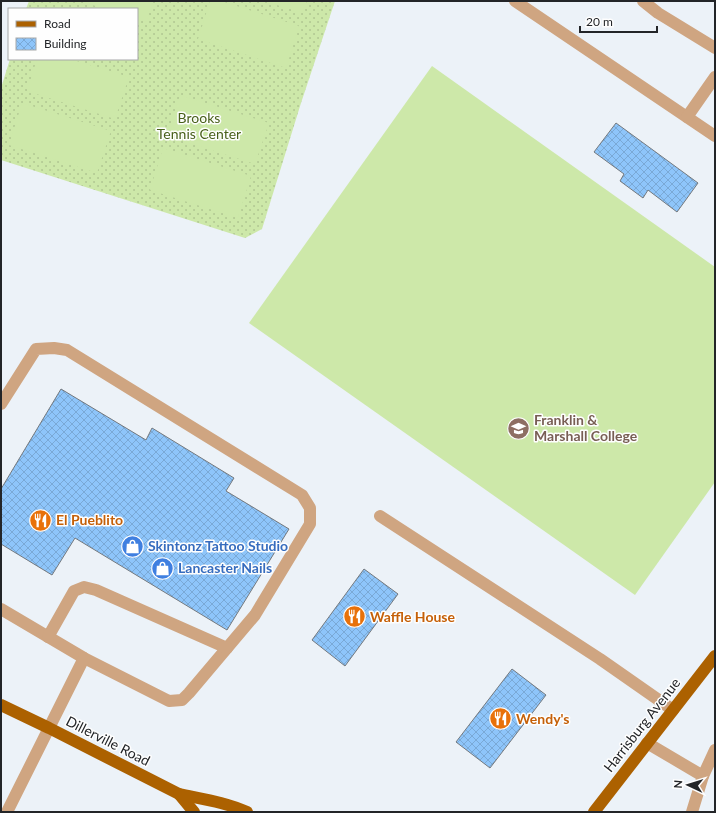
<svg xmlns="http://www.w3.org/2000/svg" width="716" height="813" font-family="Lato,sans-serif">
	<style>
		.grass { fill: url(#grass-dots) }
		.pitch { fill: #cde8a9 }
		.building { fill: url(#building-cross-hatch); stroke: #74797e }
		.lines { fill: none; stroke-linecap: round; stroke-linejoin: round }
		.service { stroke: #cfa581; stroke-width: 12 }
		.primary { stroke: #ac6100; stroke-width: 12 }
		.labels { text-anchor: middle; stroke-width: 3; stroke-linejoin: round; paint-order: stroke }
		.park-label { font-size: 14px; fill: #48601a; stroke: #fefefe }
		.education-label { font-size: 14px; font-weight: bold; fill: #785e54; stroke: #fefefe; text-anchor: start }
		.food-label { font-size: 14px; font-weight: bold; fill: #c56008; stroke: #fefefe; text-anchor: start }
		.shop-label { font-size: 14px; font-weight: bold; fill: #366cbe; stroke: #fefefe; text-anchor: start }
		.street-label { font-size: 14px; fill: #232528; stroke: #fefefe }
	</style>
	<defs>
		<pattern id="grass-dots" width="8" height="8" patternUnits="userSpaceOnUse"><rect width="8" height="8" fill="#cde8a9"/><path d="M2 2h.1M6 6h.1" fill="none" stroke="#b0c791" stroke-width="1.8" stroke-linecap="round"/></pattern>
		<pattern id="building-cross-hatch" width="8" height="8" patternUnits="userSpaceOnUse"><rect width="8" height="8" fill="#8ec5fa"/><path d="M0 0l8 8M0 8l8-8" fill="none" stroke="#7aa9d6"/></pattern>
	</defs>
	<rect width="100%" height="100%" fill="#ecf2f8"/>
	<polygon class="grass" points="29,1 335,1 301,103 262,229 245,238 1,160 1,88 10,59 137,59 137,9 26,9"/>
	<g class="pitch">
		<polygon points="80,1 153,1 146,22 137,19 137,9 105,9"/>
		<polygon points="210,1 221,1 299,26 286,68 198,39"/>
		<polygon points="264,1 307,1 303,13"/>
		<polygon points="37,59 70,59 129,77 115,119 27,91"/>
		<polygon points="432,66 715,267 715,482 635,595 249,323"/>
		<polygon points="180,95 269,123 255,164 167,136"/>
		<polygon points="22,103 111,131 97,173 9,145"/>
		<polygon points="163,148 251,176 238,218 150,190"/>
	</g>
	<g class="building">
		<polygon points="616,123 698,183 677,212 648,190 643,198 620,181 624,174 594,152"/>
		<polygon points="61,389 146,440 152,428 234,478 226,491 289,529 227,630 75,538 52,575 1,544 1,489"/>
		<polygon points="364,569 398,594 345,666 312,640"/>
		<polygon points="512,669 546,695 490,768 456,742"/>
	</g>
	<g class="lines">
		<g class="service">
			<polyline points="515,1 715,136"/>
			<polyline points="643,1 658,13 715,48"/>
			<polyline points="687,117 715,77"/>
			<polyline points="1,404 36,349 54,348 67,350 302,495 310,508 310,524 255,615 189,693 182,700 169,701 84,658 1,609"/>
			<polyline points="380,516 600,659 673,710"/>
			<polyline points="48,637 74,591 84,587 96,590 227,648"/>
			<polyline points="647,743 703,776 715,750"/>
			<polyline points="7,812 84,658"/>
			<polyline points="692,812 703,776"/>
		</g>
		<g class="primary">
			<polyline points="1,705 49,728 179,794 194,812"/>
			<path d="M179 794C202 799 225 802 247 812"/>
			<polyline points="594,812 715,656"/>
		</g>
	</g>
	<defs>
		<symbol id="university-disc" viewBox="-11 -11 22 22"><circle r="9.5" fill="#8d6e63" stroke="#fefefe"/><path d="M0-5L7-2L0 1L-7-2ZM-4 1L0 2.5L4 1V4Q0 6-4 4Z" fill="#fff"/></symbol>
		<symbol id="restaurant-disc" viewBox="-11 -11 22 22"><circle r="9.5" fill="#e8710a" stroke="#fefefe"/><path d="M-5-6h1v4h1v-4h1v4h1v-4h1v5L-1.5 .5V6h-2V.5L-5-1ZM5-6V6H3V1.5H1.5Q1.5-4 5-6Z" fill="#fff"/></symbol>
		<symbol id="shop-disc" viewBox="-11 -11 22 22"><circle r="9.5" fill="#3f7fe0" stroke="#fefefe"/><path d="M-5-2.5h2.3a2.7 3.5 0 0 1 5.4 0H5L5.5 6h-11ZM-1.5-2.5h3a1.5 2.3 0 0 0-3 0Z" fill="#fff"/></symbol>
	</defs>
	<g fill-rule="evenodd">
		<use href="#university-disc" x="506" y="416" width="25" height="25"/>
		<use href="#restaurant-disc" x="28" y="508" width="25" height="25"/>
		<use href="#shop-disc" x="120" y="534" width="25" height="25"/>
		<use href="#shop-disc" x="150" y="556" width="25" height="25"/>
		<use href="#restaurant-disc" x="342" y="604" width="25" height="25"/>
		<use href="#restaurant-disc" x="488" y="706" width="25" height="25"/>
	</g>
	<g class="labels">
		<g class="park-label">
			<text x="199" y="123">Brooks<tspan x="199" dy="16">Tennis Center</tspan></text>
		</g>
		<g class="education-label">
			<text x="534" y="425">Franklin &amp;<tspan x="534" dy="16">Marshall College</tspan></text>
		</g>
		<g class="food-label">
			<text x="56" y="525">El Pueblito</text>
			<text x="370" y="622">Waffle House</text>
			<text x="516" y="724">Wendy's</text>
		</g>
		<g class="shop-label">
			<text x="148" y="551">Skintonz Tattoo Studio</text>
			<text x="178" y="573">Lancaster Nails</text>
		</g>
		<g class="street-label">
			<text transform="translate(642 725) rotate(-52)" y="5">Harrisburg Avenue</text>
			<text transform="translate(108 741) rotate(27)" y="5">Dillerville Road</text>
		</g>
	</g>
	<rect width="716" height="813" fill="none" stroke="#232528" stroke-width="4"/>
	<rect x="8" y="8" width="130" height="52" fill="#fefefe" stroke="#a6a7a8"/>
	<rect x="16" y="21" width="20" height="6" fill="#ac6100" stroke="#a6a7a8"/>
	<text x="44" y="28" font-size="12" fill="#232528">Road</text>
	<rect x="16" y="38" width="20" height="12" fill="url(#building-cross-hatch)" stroke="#a6a7a8"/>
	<text x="44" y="48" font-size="12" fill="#232528">Building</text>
	<g transform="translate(688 785) rotate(274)" stroke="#fefefe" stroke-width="3" paint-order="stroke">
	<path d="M0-3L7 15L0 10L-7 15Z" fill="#232528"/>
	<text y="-6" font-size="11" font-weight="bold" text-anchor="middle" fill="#232528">N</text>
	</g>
	<path d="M580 26v6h77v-6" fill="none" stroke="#232528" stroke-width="2"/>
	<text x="586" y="26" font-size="12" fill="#232528" stroke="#fefefe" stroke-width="3" paint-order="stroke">20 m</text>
</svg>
